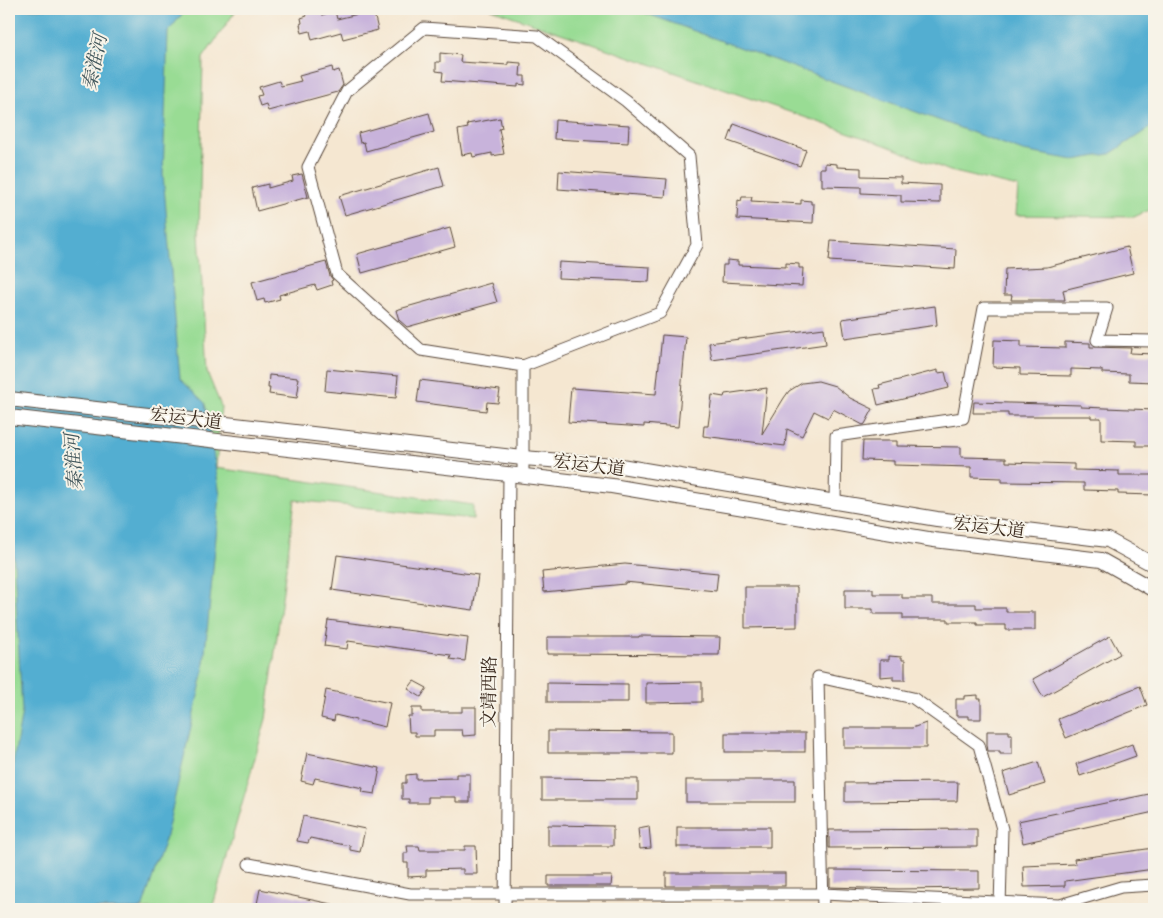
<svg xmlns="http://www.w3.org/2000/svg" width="1163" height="918" font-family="'IM FELL Double Pica','Noto Serif SC',serif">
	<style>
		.green { fill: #99dc94; stroke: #6a8359 }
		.water { fill: #53aed1; stroke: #476c78 }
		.building { fill: #c8b3db }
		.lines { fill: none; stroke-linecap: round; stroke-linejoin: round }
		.minor-casing { stroke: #574639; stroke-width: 13 }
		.major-casing { stroke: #574639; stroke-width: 16 }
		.minor { stroke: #fff; stroke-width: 11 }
		.major { stroke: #fff; stroke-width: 14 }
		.labels { text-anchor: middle; stroke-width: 4; stroke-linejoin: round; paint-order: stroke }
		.street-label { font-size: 18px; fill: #3b2a1e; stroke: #f7f3e8 }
		.water-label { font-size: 19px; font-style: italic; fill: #43585d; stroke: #f7f3e8 }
	</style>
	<rect width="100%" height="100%" fill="#f7f3e8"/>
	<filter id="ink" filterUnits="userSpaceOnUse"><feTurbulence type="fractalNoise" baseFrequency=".02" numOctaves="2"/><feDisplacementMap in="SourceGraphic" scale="10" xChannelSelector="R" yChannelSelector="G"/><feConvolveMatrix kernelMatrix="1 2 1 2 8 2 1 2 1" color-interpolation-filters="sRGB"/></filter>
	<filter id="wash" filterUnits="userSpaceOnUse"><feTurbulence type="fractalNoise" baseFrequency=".0096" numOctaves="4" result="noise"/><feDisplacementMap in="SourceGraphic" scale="20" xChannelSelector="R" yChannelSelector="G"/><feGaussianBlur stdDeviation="1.12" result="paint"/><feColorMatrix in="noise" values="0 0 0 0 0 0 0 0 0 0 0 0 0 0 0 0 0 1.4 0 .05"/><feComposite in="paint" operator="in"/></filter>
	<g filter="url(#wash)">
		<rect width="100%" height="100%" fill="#f5e7d1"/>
		<g class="green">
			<polygon points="9,9 237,9 203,58 199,233 207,372 221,406 216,468 473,505 473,519 295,500 266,719 212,909 9,909"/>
			<polygon points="491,9 1097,9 1154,95 1154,208 1134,217 1016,215 1018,187 950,171 885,145"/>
		</g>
		<g class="water">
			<polygon points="9,9 186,9 168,32 163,174 180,379 205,403 220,495 203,674 165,840 142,909 9,909 9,787 22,711 10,488 9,481"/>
			<polygon points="634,9 1154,9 1154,125 1110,154 1074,160 1023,151"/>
		</g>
		<g id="blocks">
			<g class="building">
				<polygon points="357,9 373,9 378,30 343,39 341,32 312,40 310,31 302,33 300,24 302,23 301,18 307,16 306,14 321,10 322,15 335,11 337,19 358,14"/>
				<polygon points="440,53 461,55 460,62 508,65 508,62 521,63 520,76 525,76 525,85 518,84 518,87 442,81 443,72 436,71 436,62 440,62"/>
				<polygon points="332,67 333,72 339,70 343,85 338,92 268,111 266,104 260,106 257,96 262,95 259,87 279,81 281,86 301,81 299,76"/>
				<polygon points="429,113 434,132 366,151 364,142 360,143 358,133"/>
				<polygon points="500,118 502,128 499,129 504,154 492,156 492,153 473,157 472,153 462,155 458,130 468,128 467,124"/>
				<polygon points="555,120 629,125 628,143 554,139"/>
				<polygon points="734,124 806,150 800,166 728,141"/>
				<polygon points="825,163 837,164 837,167 861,168 861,176 901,177 901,183 940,185 940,203 901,202 901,195 861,193 861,187 822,186 822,178 820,178 820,168 825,168"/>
				<polygon points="439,167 444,186 345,215 339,196"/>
				<polygon points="559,171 667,179 665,197 558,189"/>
				<polygon points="302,174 308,197 257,211 252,188 268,184 268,188 293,181 292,176"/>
				<polygon points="742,197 752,197 751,201 801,204 801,200 811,201 811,204 814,204 813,223 737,219 738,200 741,201"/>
				<polygon points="450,228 455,247 362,273 357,254"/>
				<polygon points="831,241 956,249 955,269 829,261"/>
				<polygon points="1127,247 1133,273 1063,290 1065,300 1011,300 1012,295 1004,295 1005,269 1047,267"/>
				<polygon points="727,260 738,261 738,265 786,267 786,263 799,264 799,268 803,268 802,286 722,282 723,265 727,265"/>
				<polygon points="326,262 330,276 333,280 331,281 332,285 317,290 315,285 279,295 280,299 265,303 264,299 257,301 252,282"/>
				<polygon points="559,262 650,267 649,282 558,278"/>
				<polygon points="491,283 497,302 407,327 399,320 396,310"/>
				<polygon points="935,306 937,325 845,338 842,319"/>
				<polygon points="824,328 826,344 712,360 709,343"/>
				<polygon points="662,335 686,337 678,427 644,424 644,427 568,422 571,388 656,394"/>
				<polygon points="994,340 1021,341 1021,347 1065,348 1065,342 1090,343 1090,347 1131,348 1130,353 1154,354 1154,382 1129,381 1129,374 1102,373 1102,370 1071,369 1071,376 1020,375 1020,368 993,367"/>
				<polygon points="327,369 398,376 396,398 325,391"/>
				<polygon points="938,370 938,373 945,372 949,388 878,405 874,389 880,388 879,385"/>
				<polygon points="269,375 298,378 297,384 299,384 297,398 269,394 270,388 268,388"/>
				<polygon points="420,380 500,390 498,403 487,402 486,411 417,402"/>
				<polygon points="818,381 835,386 850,398 873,409 865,424 863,425 833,409 828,418 814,411 802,436 787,429 785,446 703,436 704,426 708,426 712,395 724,397 725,394 767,388 762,434 784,398 789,391 802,383"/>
				<polygon points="974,402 1081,405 1081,407 1154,410 1154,446 1136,446 1136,441 1101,440 1101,418 1091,418 1091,416 1008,416 1008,413 973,413"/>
				<polygon points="863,441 897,441 897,446 961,447 961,457 1006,458 1006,462 1074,464 1074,470 1119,471 1119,475 1154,475 1154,495 1118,494 1118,491 1084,490 1084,483 1002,482 1002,478 971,477 971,467 894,465 894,461 862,460"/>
				<polygon points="337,555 478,575 473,610 332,590"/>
				<polygon points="625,564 718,573 716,591 625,582 625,584 544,592 542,572"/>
				<polygon points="745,587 797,587 797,627 745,628"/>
				<polygon points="845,589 873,589 873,594 902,594 902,598 932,598 932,604 976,604 976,608 1006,608 1006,612 1035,612 1035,630 1006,630 1006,625 977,625 977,622 948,622 948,619 903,619 903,614 873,614 873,609 845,609"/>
				<polygon points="328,620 468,638 465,661 450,659 451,655 348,641 347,649 324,646"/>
				<polygon points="639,636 720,637 719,655 547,654 547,637 639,637"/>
				<polygon points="1110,636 1120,654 1043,697 1033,679"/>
				<polygon points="889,656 902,657 902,660 905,660 905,680 893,680 893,676 880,677 880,660 889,660"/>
				<polygon points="414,681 427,688 421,697 408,689"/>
				<polygon points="702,682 702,702 646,703 646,683"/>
				<polygon points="547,683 628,684 628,702 547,702"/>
				<polygon points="1140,686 1147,705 1066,738 1058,719"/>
				<polygon points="326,690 390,703 385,727 335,715 334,721 321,718"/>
				<polygon points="978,695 978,699 981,699 981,719 969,719 969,716 956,716 956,699 964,699 964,696"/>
				<polygon points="462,707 476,707 476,735 463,736 462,730 434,730 434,736 415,736 415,732 409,732 408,716 412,716 412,708 422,708 422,712 462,712"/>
				<polygon points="926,723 926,748 844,748 844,728 912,728"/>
				<polygon points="548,731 672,732 672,753 548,753"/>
				<polygon points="987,731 1009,731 1009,734 1012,734 1012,754 1000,754 1000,751 988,751 987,745"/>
				<rect x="725" y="733" width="80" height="19"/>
				<polygon points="1132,744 1136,756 1080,776 1076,764"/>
				<polygon points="307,753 380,768 375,794 362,792 363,788 315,778 313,784 301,781"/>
				<polygon points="1038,762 1045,784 1009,795 1003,773"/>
				<polygon points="416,774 416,779 456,778 456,774 470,774 470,802 456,802 456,797 428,797 428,803 409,803 409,799 402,799 402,783 406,783 406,775"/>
				<polygon points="542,778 638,779 638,800 542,800"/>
				<rect x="686" y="780" width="109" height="22"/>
				<polygon points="958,782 957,801 845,802 845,783"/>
				<polygon points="1154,793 1154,812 1063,832 1063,834 1023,843 1018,821"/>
				<polygon points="303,816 365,829 360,852 350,850 350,846 310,838 308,843 297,841"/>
				<polygon points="548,825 613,826 613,846 548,846"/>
				<polygon points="649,826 651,848 640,849 638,828"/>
				<rect x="677" y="827" width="93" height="20"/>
				<polygon points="977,829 977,847 829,848 829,830"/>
				<polygon points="407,846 419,846 420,850 465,850 465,846 476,846 477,874 463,874 463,869 426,870 426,876 408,877 408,863 404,863 404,853 408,853"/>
				<polygon points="1154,848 1154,869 1065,881 1065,886 1024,887 1023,866 1075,864 1074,859"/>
				<polygon points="830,870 979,871 979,888 898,889 830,887"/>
				<rect x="666" y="873" width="119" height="13"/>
				<polygon points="548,876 612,876 611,886 548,886"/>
				<polygon points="260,889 336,905 335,909 256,909"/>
			</g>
		</g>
	</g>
	<g filter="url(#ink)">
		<use href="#blocks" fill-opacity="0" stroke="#574639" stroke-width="1"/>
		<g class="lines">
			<defs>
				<g id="minor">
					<polyline points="523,366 660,313 697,245 689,156 626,101 537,36 424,28 347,91 308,167 337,274 421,350 523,366 523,476"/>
					<polyline points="835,502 836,436 963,418 984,308 1107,308 1097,340 1154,341"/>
					<polyline points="249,864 410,894 823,894 1060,905 1121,887 1154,885"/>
					<polyline points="505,909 509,474"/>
					<polyline points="823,909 818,677 913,698 979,745 1002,829 1000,908"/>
				</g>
				<g id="major">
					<polyline points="9,399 523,458 615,465 937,519 1108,540 1154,565"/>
					<polyline points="9,417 612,486 934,540 1101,560 1154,590"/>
				</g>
			</defs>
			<use href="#minor" class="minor-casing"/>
			<use href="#major" class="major-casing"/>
			<use href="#minor" class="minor"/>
			<use href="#major" class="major"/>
		</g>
	</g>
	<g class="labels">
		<g class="street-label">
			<text transform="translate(186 418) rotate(7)" y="6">宏运大道</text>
			<text transform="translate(589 465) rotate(7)" y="6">宏运大道</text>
			<text transform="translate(989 527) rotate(7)" y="6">宏运大道</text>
			<text transform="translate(489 692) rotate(-89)" y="6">文靖西路</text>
		</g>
		<g class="water-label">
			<text transform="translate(94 62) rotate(-78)" y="7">秦淮河</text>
			<text transform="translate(73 462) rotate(-94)" y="7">秦淮河</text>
		</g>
	</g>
	<rect width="1163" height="918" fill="none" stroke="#f7f3e8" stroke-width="30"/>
</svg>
